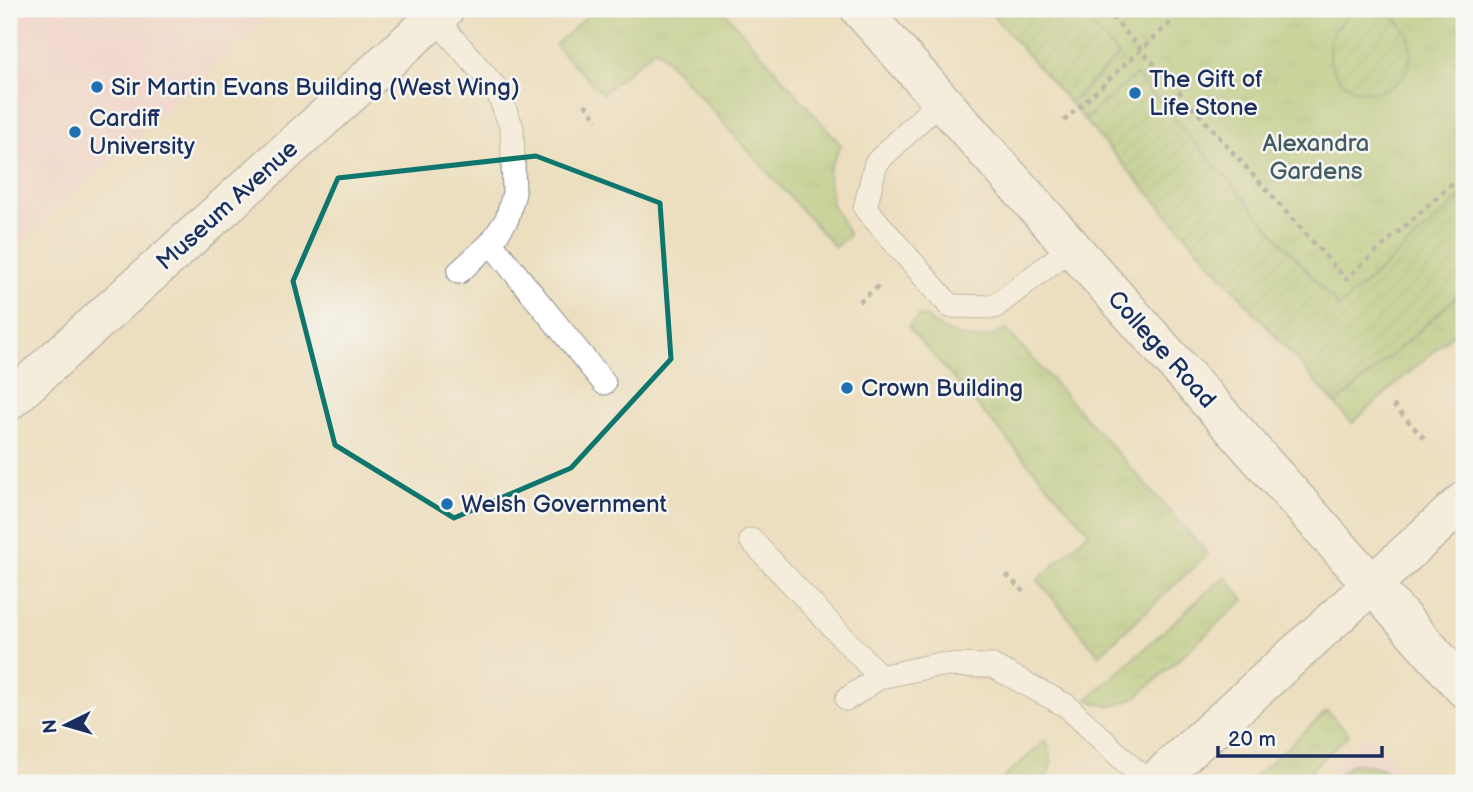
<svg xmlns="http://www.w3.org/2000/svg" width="1473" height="792" font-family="'Balsamiq Sans',sans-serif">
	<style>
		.built { fill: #f5cfdb }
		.grass { fill: url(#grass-tufts); stroke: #5d7a68; stroke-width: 2 }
		.garden { fill: url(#garden-furrows); stroke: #5d7a68; stroke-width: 2 }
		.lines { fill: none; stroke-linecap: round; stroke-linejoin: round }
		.lane-casing { stroke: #84878e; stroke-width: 25 }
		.street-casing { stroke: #84878e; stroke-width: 41 }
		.path { stroke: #84878e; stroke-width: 4.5; stroke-dasharray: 5 5; stroke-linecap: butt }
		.lane { stroke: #fff; stroke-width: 23 }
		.street { stroke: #fff; stroke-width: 38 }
		.marked { fill: none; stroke: #0f766e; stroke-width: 5; stroke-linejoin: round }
		.poi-dot { fill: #1f6fb2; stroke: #f6f6f2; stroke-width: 2.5 }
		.labels { text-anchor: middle; stroke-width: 5; stroke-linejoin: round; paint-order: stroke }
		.poi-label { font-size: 24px; fill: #1b2f5e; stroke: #f6f6f2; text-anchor: start }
		.park-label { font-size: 24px; fill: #435c64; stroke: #f6f6f2 }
		.street-label { font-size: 24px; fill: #1b2f5e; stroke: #f6f6f2 }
	</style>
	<defs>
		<pattern id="grass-tufts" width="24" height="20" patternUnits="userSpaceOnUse" patternTransform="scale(1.75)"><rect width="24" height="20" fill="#9fc671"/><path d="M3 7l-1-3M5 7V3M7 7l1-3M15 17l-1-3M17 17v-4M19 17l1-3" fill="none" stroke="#88aa64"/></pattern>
		<pattern id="garden-furrows" width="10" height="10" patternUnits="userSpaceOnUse" patternTransform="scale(1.75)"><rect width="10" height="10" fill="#9fc671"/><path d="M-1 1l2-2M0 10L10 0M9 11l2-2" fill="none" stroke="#88aa64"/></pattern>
	</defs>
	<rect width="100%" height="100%" fill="#f6f6f2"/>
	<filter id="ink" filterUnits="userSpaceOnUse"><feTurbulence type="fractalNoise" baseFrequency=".0143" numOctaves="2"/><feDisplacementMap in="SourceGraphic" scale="14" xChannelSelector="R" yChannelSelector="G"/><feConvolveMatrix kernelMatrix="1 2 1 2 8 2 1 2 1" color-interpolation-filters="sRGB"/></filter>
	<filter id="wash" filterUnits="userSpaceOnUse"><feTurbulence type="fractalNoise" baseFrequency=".00686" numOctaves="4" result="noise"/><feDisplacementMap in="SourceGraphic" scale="28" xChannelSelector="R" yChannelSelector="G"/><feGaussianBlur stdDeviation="1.57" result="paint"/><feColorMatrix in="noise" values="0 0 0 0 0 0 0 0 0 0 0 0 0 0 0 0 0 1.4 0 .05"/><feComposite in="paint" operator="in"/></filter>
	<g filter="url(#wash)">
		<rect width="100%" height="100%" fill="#ecdfbf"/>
		<g class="built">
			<polygon points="9,9 276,9 9,255"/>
			<polygon points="1368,733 1412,783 1314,783"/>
		</g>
		<g class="grass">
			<polygon points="595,9 722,9 841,145 828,171 832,204 849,235 835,247 656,48 602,94 555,45"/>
			<polygon points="987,9 1464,9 1464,324 1352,423"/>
			<path d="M920 315 923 318 925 316C947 337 979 347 1006 329L1208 554 1099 655 1038 580 1089 532 908 327Z"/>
			<path d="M1225 576 1244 600 1139 695C1122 706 1106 710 1088 699Z"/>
			<polygon points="1327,711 1349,734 1297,783 1248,783"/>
			<path d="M1046 740C1053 760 1054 765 1042 783H998Z"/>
			<path d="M1352 764C1375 765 1383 766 1398 783H1328Z"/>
		</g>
		<g class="garden">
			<polygon points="987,9 1077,9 1119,56 1070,103"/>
			<circle cx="1370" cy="51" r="41"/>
			<polygon points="1136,75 1339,307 1464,195 1464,291 1336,404 1084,120"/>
		</g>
	</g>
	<g filter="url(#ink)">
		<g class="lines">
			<defs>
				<g id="lane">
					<polyline points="435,18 496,88 512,128 514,193 507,219 491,243 459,272"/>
					<polyline points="941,100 876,163 865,208 950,306 994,307 1071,248"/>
					<polyline points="491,243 604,383"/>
					<polyline points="751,540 880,677"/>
					<polyline points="847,699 880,677 936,665 993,666 1067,706 1148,783"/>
				</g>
				<g id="street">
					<polyline points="860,9 1464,688"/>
					<polyline points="9,401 445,9"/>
					<polyline points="1153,783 1464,501"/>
				</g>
			</defs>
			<use href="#lane" class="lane-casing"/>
			<use href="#street" class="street-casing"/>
			<g class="path">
				<polyline points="1105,9 1346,279 1464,173"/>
				<polyline points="585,104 598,120"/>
				<polyline points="1064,121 1185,9"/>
				<polyline points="859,302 880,285"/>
				<polyline points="1393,405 1426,440"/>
				<polyline points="1006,575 1028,595"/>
			</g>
			<use href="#lane" class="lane"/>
			<use href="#street" class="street"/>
		</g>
	</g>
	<path d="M0 0H1473V792H0ZM536 156 660 203 671 359 571 468 454 518 335 445 293 281 338 178Z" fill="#ecdfbf" fill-opacity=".55" fill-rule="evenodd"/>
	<path class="marked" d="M536 156 660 203 671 359 571 468 454 518 335 445 293 281 338 178Z"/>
	<g class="poi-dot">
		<circle cx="97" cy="87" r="7"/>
		<circle cx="1135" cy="93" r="7"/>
		<circle cx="75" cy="132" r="7"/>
		<circle cx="847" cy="388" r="7"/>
		<circle cx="447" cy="504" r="7"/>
	</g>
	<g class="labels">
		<g class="poi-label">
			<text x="1149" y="87">The Gift of<tspan x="1149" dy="28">Life Stone</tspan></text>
			<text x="111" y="95">Sir Martin Evans Building (West Wing)</text>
			<text x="89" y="126">Cardiff<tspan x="89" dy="28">University</tspan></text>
			<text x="861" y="396">Crown Building</text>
			<text x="461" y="512">Welsh Government</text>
		</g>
		<g class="park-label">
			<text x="1316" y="151">Alexandra<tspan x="1316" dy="28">Gardens</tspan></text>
		</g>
		<g class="street-label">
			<text transform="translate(227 205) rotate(-42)" y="8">Museum Avenue</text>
			<text transform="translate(1162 349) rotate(48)" y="8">College Road</text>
		</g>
	</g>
	<rect width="1473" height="792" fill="none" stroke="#f6f6f2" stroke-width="35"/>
	<g transform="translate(66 725) rotate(265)" stroke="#f6f6f2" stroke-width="5" paint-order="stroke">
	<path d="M0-5L12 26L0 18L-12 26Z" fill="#1b2f5e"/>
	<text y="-10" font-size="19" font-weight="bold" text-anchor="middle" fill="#1b2f5e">N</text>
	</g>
	<path d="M1218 746v10h164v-10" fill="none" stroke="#1b2f5e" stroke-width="3.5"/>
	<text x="1228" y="746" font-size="21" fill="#1b2f5e" stroke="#f6f6f2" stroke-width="5" paint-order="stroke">20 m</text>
</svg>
